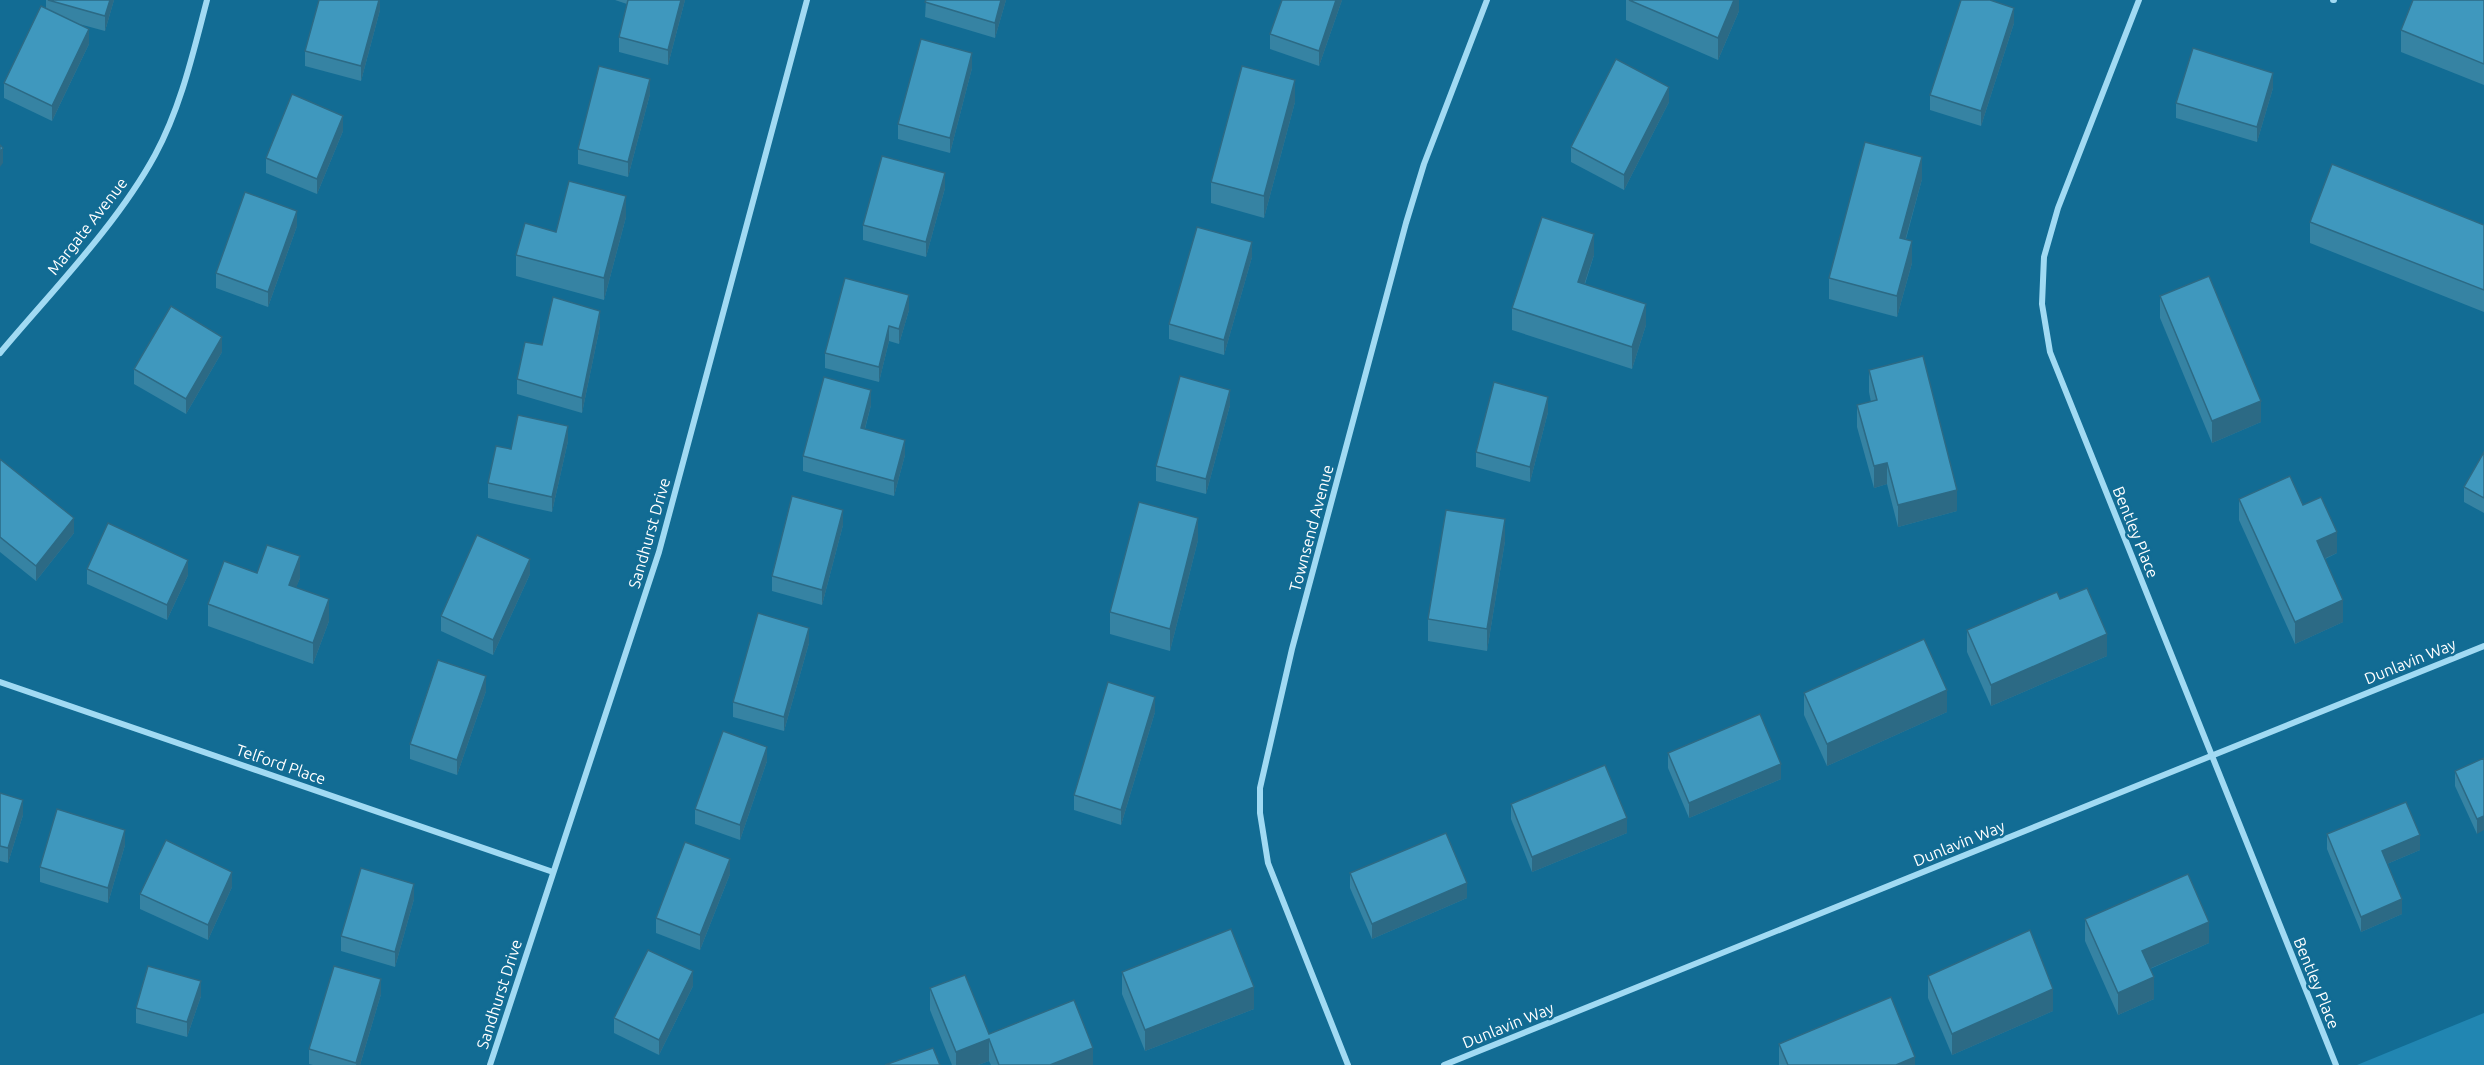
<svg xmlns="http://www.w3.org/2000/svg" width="2484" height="1065" font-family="Ubuntu,sans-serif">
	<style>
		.green { fill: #2186b2 }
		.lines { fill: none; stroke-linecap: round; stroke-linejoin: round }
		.street { stroke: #a1daf3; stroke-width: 6 }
		.wall { fill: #3683a3 }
		.shaded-wall { fill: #2c6a85 }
		.building { fill: #3f98be; stroke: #2c6a85; stroke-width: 1.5 }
		.labels { text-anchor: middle; stroke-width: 5; stroke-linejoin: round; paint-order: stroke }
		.street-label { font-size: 16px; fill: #fff; stroke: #126c94 }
	</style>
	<rect width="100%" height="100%" fill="#126c94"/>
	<polygon class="green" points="2484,1013 2484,1065 2357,1065"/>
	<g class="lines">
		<g class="street">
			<polyline points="2139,0 2058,208 2044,257 2042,304 2050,352 2336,1065"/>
			<polyline points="2333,0 2334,0"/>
			<path d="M0 353C51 292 117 225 155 155 181 107 193 53 207 0"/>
			<polyline points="0,682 553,872"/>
			<polyline points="490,1065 659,552 807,0"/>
			<polyline points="1348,1065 1268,863 1260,813 1260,788 1292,649 1406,223 1424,164 1487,0"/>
			<polyline points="1444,1065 2484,646"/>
		</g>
	</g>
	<g class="wall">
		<polygon points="46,0 114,0 105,31 79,24 89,44 52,121 4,98 4,83 46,8"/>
		<polygon points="380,0 380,10 361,81 305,66 305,51"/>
		<polygon points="615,0 685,0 668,65 619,52 619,37 627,4"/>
		<polygon points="926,0 1006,0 995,38 925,17"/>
		<polygon points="1342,0 1319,66 1270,49 1270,34"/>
		<polygon points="1626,0 1739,0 1739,11 1718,60 1626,20"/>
		<polygon points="2484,0 2484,85 2401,52 2401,30"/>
		<polygon points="2014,23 1981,126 1930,110 1930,95"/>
		<polygon points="972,68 950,153 898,139 898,124"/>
		<polygon points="2273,88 2257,142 2176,118 2176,103"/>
		<polygon points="650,94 628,177 578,164 578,149"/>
		<polygon points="1295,102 1264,218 1211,203 1211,182"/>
		<polygon points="1669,102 1624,190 1571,162 1571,147"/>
		<polygon points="343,131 317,194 266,173 266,158"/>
		<polygon points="1922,179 1906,239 1912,263 1897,317 1829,299 1829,278"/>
		<polygon points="945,188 926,257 863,240 863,225"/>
		<polygon points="626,217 604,300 516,276 516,255 556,232"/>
		<polygon points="2310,222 2484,225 2484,312 2310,243"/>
		<polygon points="297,226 268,307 216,288 216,273"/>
		<polygon points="1594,255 1585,284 1646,325 1632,369 1512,330 1512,308"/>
		<polygon points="1252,257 1224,355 1169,339 1169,324"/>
		<polygon points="2160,296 2261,422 2212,443 2160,318"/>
		<polygon points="909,310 899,344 889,341 879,382 825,368 825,353"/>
		<polygon points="600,326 582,413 517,394 517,379 542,345"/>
		<polygon points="222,352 186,414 134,384 134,369"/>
		<polygon points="1869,370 1957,511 1898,527 1887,484 1874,488 1857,427 1857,405 1871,402 1869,392"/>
		<polygon points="871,405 865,429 905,455 894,496 803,471 803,456"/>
		<polygon points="1230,405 1206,494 1156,481 1156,466"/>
		<polygon points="1548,412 1530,482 1476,467 1476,452"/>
		<polygon points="568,441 552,512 488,498 488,483 511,449"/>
		<polygon points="2484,452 2484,513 2464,502 2464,487"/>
		<polygon points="0,459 74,533 36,581 0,552"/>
		<polygon points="2239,499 2303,505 2337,553 2325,559 2343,622 2295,644 2239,520"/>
		<polygon points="843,525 822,605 772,591 772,576"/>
		<polygon points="1198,540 1170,651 1110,634 1110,612"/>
		<polygon points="1505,541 1487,651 1428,641 1428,619"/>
		<polygon points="87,569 188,575 167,620 87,584"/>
		<polygon points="257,573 300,578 296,587 329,621 313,664 208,626 208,604"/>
		<polygon points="530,574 493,655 441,631 441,616"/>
		<polygon points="2060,599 2107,656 1991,706 1967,652 1967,630"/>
		<polygon points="809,643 784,731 733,717 733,702"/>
		<polygon points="486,691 457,775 410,759 410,744"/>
		<polygon points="1804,693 1947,712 1827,766 1804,715"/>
		<polygon points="1155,712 1121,825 1074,810 1074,795"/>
		<polygon points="1668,753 1781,779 1689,818 1668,768"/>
		<polygon points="2484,758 2477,834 2455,786 2455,771"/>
		<polygon points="767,761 740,840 695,824 695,809"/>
		<polygon points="0,793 23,815 8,863 0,861"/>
		<polygon points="1511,804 1627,833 1532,872 1511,819"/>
		<polygon points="2327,834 2420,850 2387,864 2402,914 2361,932 2327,849"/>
		<polygon points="125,845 108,903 40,882 40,867"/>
		<polygon points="1350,873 1467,898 1372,939 1350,888"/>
		<polygon points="730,874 700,950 656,933 656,918"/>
		<polygon points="232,887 208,940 140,909 140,894"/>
		<polygon points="414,899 395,967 341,951 341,936"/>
		<polygon points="2085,919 2209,943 2150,969 2154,999 2118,1015 2085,941"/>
		<polygon points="1122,972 1254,1009 1145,1051 1122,994"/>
		<polygon points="1928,976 2053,1011 1952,1055 1928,998"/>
		<polygon points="693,986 659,1055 614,1033 614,1018"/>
		<polygon points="930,988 989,1034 1093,1065 991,1065 989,1061 978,1065 952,1065 930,1010"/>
		<polygon points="381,994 360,1065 313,1065 309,1064 309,1049"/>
		<polygon points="201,996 187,1037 136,1023 136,1008"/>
		<polygon points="1779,1044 1915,1065 1779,1065"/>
	</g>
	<g class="shaded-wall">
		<polygon points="110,0 114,0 105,31 105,16"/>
		<polygon points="379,0 380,0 380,10 361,81 361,66"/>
		<polygon points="681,0 685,0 668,65 668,50"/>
		<polygon points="1001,0 1006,0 995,38 995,23"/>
		<polygon points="1336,0 1342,0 1319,66 1319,51"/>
		<polygon points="1734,0 1739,0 1739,11 1718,60 1718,38"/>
		<polygon points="2014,8 2014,23 1981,126 1981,111"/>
		<polygon points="89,29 89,44 52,121 52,106"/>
		<polygon points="972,53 972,68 950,153 950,138"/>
		<polygon points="2273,73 2273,88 2257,142 2257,127"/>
		<polygon points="650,79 650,94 628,177 628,162"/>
		<polygon points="1295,80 1295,102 1264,218 1264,196"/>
		<polygon points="1669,87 1669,102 1624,190 1624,175"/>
		<polygon points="343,116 343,131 317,194 317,179"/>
		<polygon points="3,148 3,163 0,167 0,152"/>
		<polygon points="1922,157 1922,179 1900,259 1900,238"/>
		<polygon points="945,173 945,188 926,257 926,242"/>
		<polygon points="626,196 626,217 604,300 604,278"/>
		<polygon points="297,211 297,226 268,307 268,292"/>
		<polygon points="1594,234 1594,255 1578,303 1578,282"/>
		<polygon points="1912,241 1912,263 1897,317 1897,296"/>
		<polygon points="1252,242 1252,257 1224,355 1224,340"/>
		<polygon points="909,295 909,310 899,344 899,329"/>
		<polygon points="1646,304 1646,325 1632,369 1632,347"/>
		<polygon points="600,311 600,326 582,413 582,398"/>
		<polygon points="889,326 889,341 879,382 879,367"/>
		<polygon points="222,337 222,352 186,414 186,399"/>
		<polygon points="871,390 871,405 861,443 861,428"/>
		<polygon points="1230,390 1230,405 1206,494 1206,479"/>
		<polygon points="1548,397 1548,412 1530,482 1530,467"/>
		<polygon points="2261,401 2261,422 2212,443 2212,421"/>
		<polygon points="568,426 568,441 552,512 552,497"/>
		<polygon points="905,440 905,455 894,496 894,481"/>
		<polygon points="1887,463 1887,484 1874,488 1874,466"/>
		<polygon points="1957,490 1957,511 1898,527 1898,505"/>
		<polygon points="843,510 843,525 822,605 822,590"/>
		<polygon points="74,518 74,533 36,581 36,566"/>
		<polygon points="1198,518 1198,540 1170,651 1170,629"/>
		<polygon points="1505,519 1505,541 1487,651 1487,629"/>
		<polygon points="2337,532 2337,553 2317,562 2317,541"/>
		<polygon points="300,556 300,578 289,606 289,585"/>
		<polygon points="530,559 530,574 493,655 493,640"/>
		<polygon points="188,560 188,575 167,620 167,605"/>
		<polygon points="329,599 329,621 313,664 313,643"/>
		<polygon points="2343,600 2343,622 2295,644 2295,622"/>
		<polygon points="809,628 809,643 784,731 784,717"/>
		<polygon points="2107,634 2107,656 1991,706 1991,685"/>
		<polygon points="486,676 486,691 457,775 457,760"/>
		<polygon points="1947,690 1947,712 1827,766 1827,744"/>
		<polygon points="1155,697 1155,712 1121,825 1121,810"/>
		<polygon points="767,747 767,761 740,840 740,825"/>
		<polygon points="1781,764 1781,779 1689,818 1689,803"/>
		<polygon points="23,800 23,815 8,863 8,848"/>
		<polygon points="2484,816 2484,830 2477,834 2477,819"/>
		<polygon points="1627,818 1627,833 1532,872 1532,857"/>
		<polygon points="125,830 125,845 108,903 108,888"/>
		<polygon points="2420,835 2420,850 2382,866 2382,851"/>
		<polygon points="730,859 730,874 700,950 700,935"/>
		<polygon points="232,872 232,887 208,940 208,925"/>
		<polygon points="1467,883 1467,898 1372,939 1372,924"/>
		<polygon points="414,884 414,899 395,967 395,952"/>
		<polygon points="2402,899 2402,914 2361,932 2361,917"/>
		<polygon points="2209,922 2209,943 2142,972 2142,951"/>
		<polygon points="693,971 693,986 659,1055 659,1040"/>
		<polygon points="2154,977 2154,999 2118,1015 2118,993"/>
		<polygon points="381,979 381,994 360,1065 356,1065"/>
		<polygon points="201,981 201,996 187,1037 187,1022"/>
		<polygon points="1254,987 1254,1009 1145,1051 1145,1030"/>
		<polygon points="2053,989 2053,1011 1952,1055 1952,1034"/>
		<polygon points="989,1039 989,1061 978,1065 956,1065 956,1052"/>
		<polygon points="1093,1048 1093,1065 1050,1065"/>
		<polygon points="1915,1057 1915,1065 1896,1065"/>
	</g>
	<g class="building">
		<polygon points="48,0 110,0 105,16"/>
		<polygon points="319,0 379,0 361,66 305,51"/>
		<polygon points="628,0 681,0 668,50 619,37"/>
		<polygon points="926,0 1001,0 995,23 925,2"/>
		<polygon points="1282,0 1336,0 1319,51 1270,34"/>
		<polygon points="1629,0 1734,0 1718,38"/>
		<polygon points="1961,0 1990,0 2014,8 1981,111 1930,95"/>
		<polygon points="2413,0 2484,0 2484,64 2401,30"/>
		<polygon points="41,6 89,29 52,106 4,83"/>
		<polygon points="921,39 972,53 950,138 898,124"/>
		<polygon points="2193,48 2273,73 2257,127 2176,103"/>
		<polygon points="1616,59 1669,87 1624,175 1571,147"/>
		<polygon points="599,66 650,79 628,162 578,149"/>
		<polygon points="1242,66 1295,80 1264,196 1211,182"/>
		<polygon points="292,94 343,116 317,179 266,158"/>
		<polygon points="1865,142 1922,157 1900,238 1912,241 1897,296 1829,278"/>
		<polygon points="0,145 3,148 0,152"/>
		<polygon points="882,156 945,173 926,242 863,225"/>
		<polygon points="2332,164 2484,225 2484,290 2310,222"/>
		<polygon points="569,181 626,196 604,278 516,255 525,223 556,232"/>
		<polygon points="245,192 297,211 268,292 216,273"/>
		<polygon points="1542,217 1594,234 1578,282 1646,304 1632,347 1512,308"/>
		<polygon points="1197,227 1252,242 1224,340 1169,324"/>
		<polygon points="2209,276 2261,401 2212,421 2160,296"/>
		<polygon points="845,278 909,295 899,329 889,326 879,367 825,353"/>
		<polygon points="553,297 600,311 582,398 517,379 525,342 542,345"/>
		<polygon points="171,306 222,337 186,399 134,369"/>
		<polygon points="1923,356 1957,490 1898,505 1887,463 1874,466 1857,405 1877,400 1869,370"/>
		<polygon points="1180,376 1230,390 1206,479 1156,466"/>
		<polygon points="824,377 871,390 861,428 905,440 894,481 803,456"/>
		<polygon points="1494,382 1548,397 1530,467 1476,452"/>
		<polygon points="518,415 568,426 552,497 488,483 496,446 511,449"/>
		<polygon points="2484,452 2484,498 2464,487"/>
		<polygon points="0,459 74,518 36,566 0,537"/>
		<polygon points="2290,476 2303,505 2321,497 2337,532 2317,541 2343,600 2295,622 2239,499"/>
		<polygon points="792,496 843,510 822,590 772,576"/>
		<polygon points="1139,502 1198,518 1170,629 1110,612"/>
		<polygon points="1446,510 1505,519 1487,629 1428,619"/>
		<polygon points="108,523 188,560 167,605 87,569"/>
		<polygon points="477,535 530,559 493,640 441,616"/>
		<polygon points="267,545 300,556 289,585 329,599 313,643 208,604 224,561 257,573"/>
		<polygon points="2087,588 2107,634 1991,685 1967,630 2057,592 2060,599"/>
		<polygon points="758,613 809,628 784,717 733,702"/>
		<polygon points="1924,639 1947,690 1827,744 1804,693"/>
		<polygon points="438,660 486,676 457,760 410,744"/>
		<polygon points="1108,682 1155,697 1121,810 1074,795"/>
		<polygon points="1760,714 1781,764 1689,803 1668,753"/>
		<polygon points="723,731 767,747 740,825 695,809"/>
		<polygon points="2484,758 2484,816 2477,819 2455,771"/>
		<polygon points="1605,765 1627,818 1532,857 1511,804"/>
		<polygon points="0,793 23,800 8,848 0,846"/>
		<polygon points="2406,802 2420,835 2382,851 2402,899 2361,917 2327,834"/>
		<polygon points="57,809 125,830 108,888 40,867"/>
		<polygon points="1446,833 1467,883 1372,924 1350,873"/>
		<polygon points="166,840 232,872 208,925 140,894"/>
		<polygon points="685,842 730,859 700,935 656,918"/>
		<polygon points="361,868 414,884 395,952 341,936"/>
		<polygon points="2188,874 2209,922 2142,951 2154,977 2118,993 2085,919"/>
		<polygon points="1231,929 1254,987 1145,1030 1122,972"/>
		<polygon points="2030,930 2053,989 1952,1034 1928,976"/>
		<polygon points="648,950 693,971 659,1040 614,1018"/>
		<polygon points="148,966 201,981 187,1022 136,1008"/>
		<polygon points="334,966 381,979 356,1063 309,1049"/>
		<polygon points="965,975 989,1034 1074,1000 1093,1048 1050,1065 999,1065 989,1039 956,1052 930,988"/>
		<polygon points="1891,997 1915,1057 1896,1065 1788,1065 1779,1044"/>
		<polygon points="933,1048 940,1065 885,1065"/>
	</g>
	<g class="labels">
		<g class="street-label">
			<text transform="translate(87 226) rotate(-52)" y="6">Margate Avenue</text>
			<text transform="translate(1311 528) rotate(-75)" y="6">Townsend Avenue</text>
			<text transform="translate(2136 532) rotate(68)" y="6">Bentley Place</text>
			<text transform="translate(649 533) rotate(-74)" y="6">Sandhurst Drive</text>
			<text transform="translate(2410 661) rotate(-22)" y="6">Dunlavin Way</text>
			<text transform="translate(281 764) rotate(19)" y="6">Telford Place</text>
			<text transform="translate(1959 843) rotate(-22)" y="6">Dunlavin Way</text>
			<text transform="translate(2317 983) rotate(68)" y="6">Bentley Place</text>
			<text transform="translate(499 994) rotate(-72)" y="6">Sandhurst Drive</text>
			<text transform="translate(1508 1025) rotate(-22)" y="6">Dunlavin Way</text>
		</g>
	</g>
</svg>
